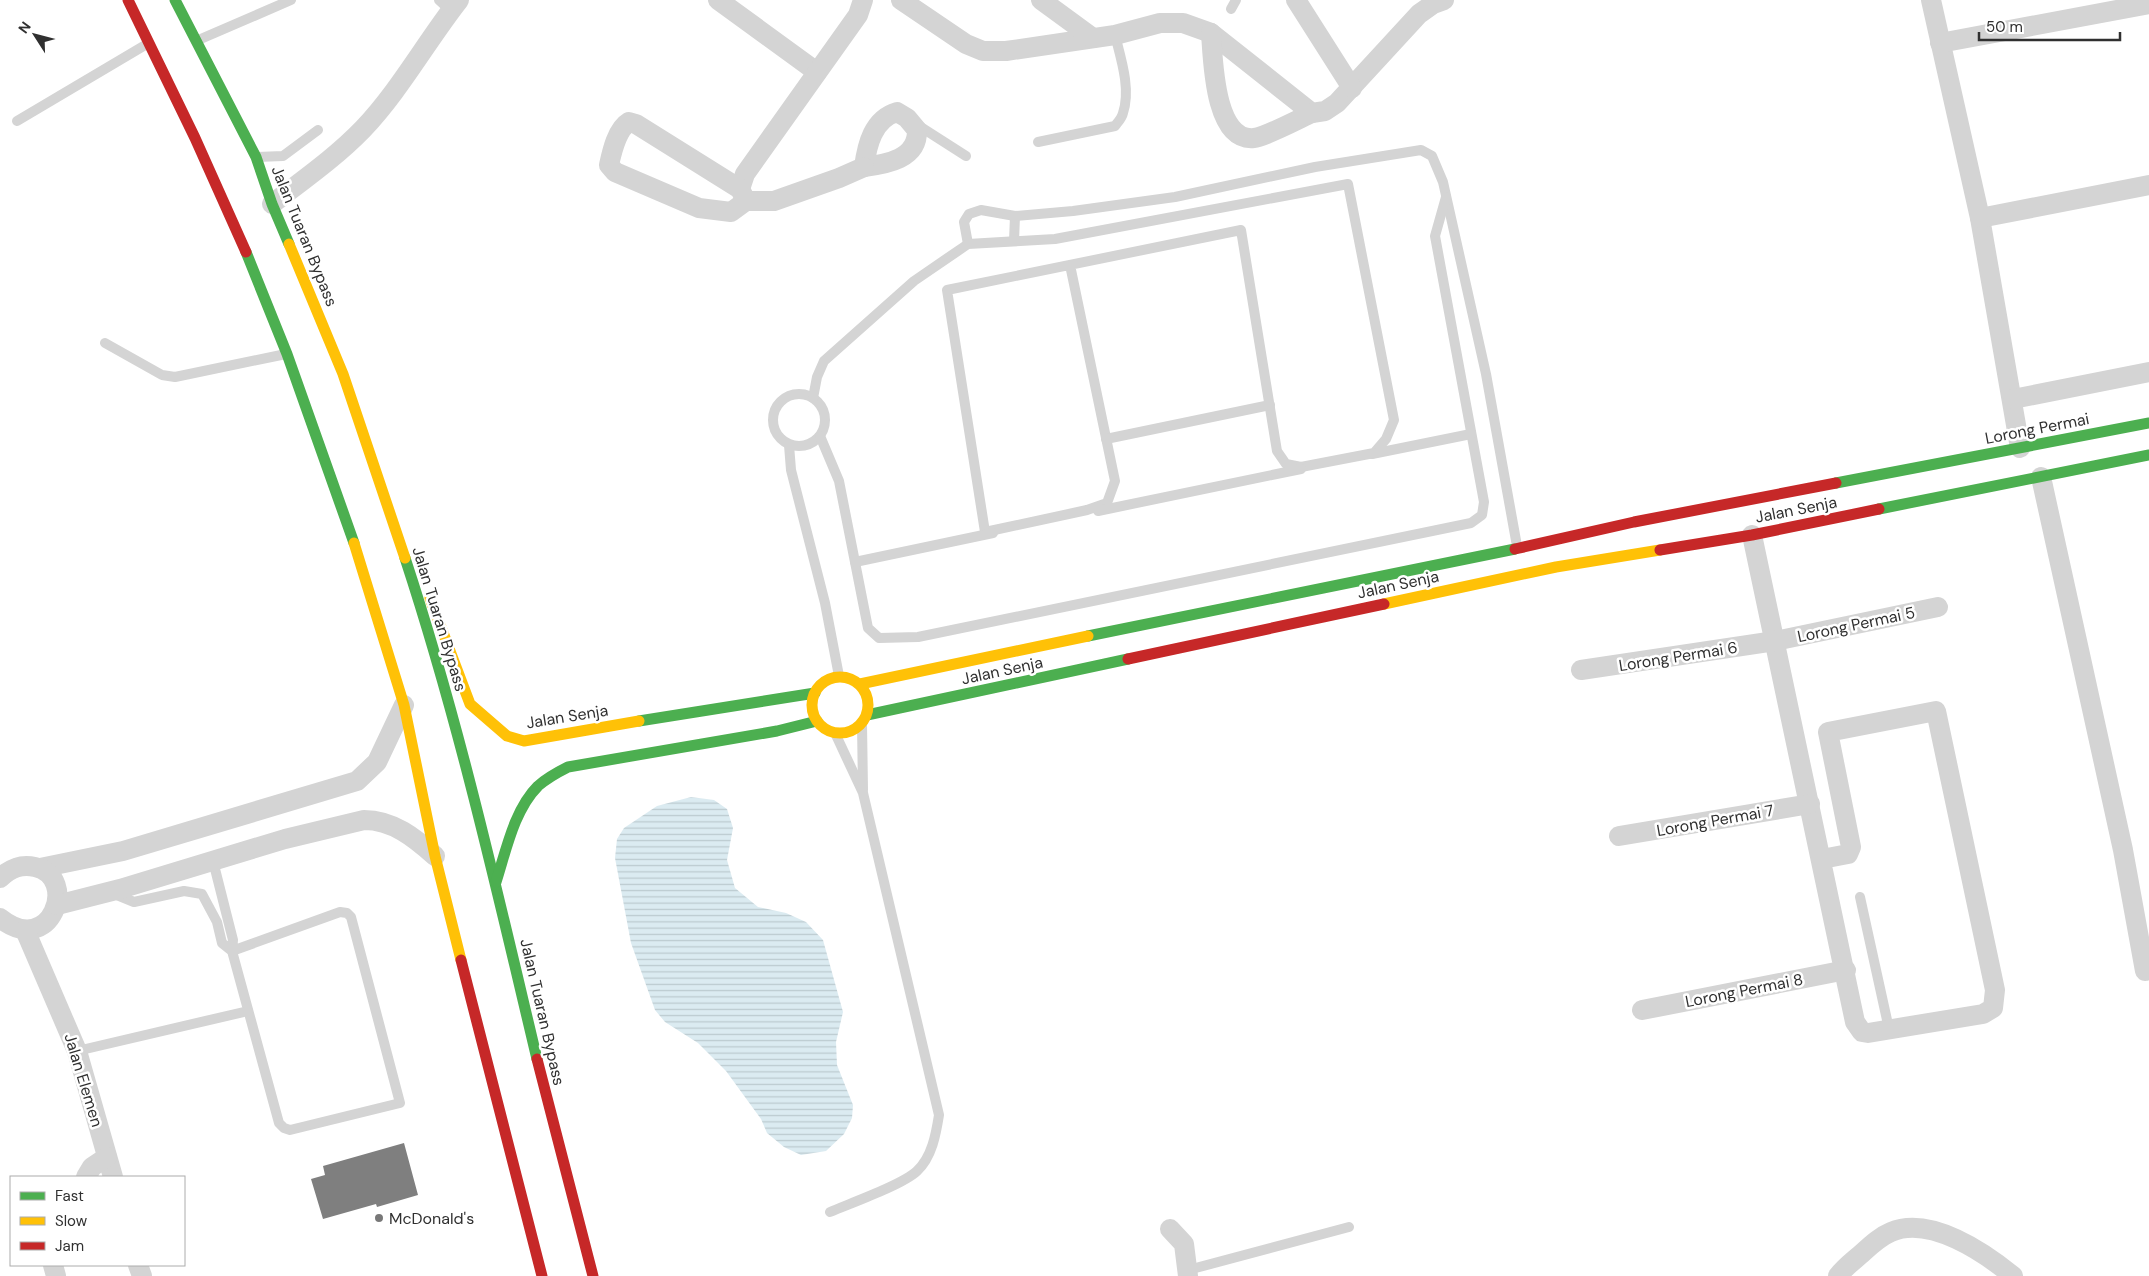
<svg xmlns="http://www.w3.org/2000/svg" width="2149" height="1276" font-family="'DM Sans',sans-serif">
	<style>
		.water { fill: url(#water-rules) }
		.building { fill: #7f7f7f }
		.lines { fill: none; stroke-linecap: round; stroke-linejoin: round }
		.lane { stroke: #d4d4d4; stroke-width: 10 }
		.street { stroke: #d4d4d4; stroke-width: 20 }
		.fast { stroke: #4caf50; stroke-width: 11 }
		.slow { stroke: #ffc107; stroke-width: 11 }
		.jam { stroke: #c62828; stroke-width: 11 }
		.poi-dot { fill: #787878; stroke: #fff; stroke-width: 2 }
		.labels { text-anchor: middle; stroke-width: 5; stroke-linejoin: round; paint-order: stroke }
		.street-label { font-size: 16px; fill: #303030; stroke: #fff }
		.poi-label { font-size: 16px; fill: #303030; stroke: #fff; text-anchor: start }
	</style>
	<defs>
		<pattern id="water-rules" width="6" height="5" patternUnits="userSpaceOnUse" patternTransform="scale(1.25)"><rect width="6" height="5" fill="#dbebf1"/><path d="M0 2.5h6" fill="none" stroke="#bccacf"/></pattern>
	</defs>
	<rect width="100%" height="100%" fill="#fff"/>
	<polygon class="water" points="691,797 714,800 727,809 733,828 727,860 735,888 758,907 786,913 806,922 823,940 843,1012 836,1042 837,1065 853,1105 852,1118 844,1134 826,1151 801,1155 784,1147 767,1133 761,1119 726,1071 698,1043 665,1022 655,1010 631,943 615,858 617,839 624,828 657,806"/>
	<polygon class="building" points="404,1143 418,1195 377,1207 376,1204 323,1219 311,1179 325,1175 323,1166"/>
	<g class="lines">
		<g class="lane">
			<polyline points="439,0 451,11"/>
			<polyline points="1231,9 1236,0"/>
			<polyline points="196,41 291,0"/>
			<polyline points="17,121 147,44"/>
			<polyline points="916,124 966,156"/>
			<path d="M1038 142 1115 126C1118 122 1122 118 1123 113 1131 89 1121 59 1115 35"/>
			<polyline points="257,157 283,156 318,130"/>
			<polyline points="1014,241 1015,216"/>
			<polyline points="968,244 964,222 969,214 981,210 1015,216 1073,211 1175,197 1315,167 1421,150 1432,156 1443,182 1486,374 1517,546"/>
			<polyline points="105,343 162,375 175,377 286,354"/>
			<circle cx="799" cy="420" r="26"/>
			<polyline points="813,398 817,377 824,361 914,281 968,244 1055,239 1348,184 1394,420 1386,439 1374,453 1301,467 1286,464 1277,451 1241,230 947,290 985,532 1087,510 1107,503 1115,481 1070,265"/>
			<polyline points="820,436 839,481 868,628 879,638 918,637 1471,523 1482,515 1484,502 1435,236 1446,197"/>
			<polyline points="1106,439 1270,405"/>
			<polyline points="789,445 791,470 825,603 839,676"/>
			<polyline points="1372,454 1471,434"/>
			<polyline points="1098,511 1301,469"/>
			<polyline points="855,562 993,533"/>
			<polyline points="862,724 863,790"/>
			<polyline points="112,893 134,902 184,891 202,894 217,922 222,943 232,951 340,912 347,913 351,917 400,1103 290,1130 284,1128 279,1123 232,951 233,940 213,861"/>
			<polyline points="1860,897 1889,1029"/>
			<polyline points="77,1051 248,1011"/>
			<path d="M830 1212C851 1203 902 1185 917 1171 932 1157 936 1134 939 1115L863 793 835 733"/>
			<polyline points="1188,1270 1349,1227"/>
		</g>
		<g class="street">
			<polyline points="718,0 817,72"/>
			<polyline points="901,0 966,44 983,51 1006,51 1115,35 1160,23 1183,23 1211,33 1312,113 1325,111 1337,103 1419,14 1433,4 1444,0"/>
			<polyline points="1041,0 1093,38"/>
			<polyline points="1296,0 1352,88"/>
			<polyline points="1931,0 1980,218 2020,448"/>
			<path d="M1211 33C1213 59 1214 142 1254 138 1265 137 1299 119 1312 113"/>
			<polyline points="1940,43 2149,4"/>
			<path d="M897 112 907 118 917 130C918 159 887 164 864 167 867 145 873 119 897 112Z"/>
			<polyline points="740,189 745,174 858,15 863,0"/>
			<path d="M746 201 731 212 699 208 615 172 609 165C612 151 617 129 629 122L636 124 740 189 746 201H774L839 178 864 167"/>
			<path d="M272 204C303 180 336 157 363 129 400 90 426 42 459 0"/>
			<polyline points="1980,218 2149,185"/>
			<polyline points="2013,399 2149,372"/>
			<polyline points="2041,477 2123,850 2145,971"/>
			<polyline points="1752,535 1855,1022 1862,1032 1868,1033 1983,1014 1993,1008 1995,990 1936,711 1828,732 1851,847 1848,854 1822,859"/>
			<polyline points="1581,670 1775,641 1938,607"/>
			<polyline points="1619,836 1810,804"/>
			<polyline points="40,868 123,851 357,781 377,762 404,705"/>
			<path d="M0 878C11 868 21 864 35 867 80 877 51 959 0 918"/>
			<path d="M57 905 120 889 285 839 364 820C393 820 415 838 435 856"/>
			<polyline points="25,930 77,1051 113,1177"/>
			<polyline points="1642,1010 1846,970"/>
			<polyline points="86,1177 92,1167 107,1157"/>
			<polyline points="1170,1229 1184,1244 1188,1276"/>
			<polyline points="53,1265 56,1276"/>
			<polyline points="138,1265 142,1276"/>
			<path d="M1838 1276C1845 1267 1852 1262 1860 1255 1870 1246 1879 1237 1891 1232 1930 1215 1985 1253 2013 1276"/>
		</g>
		<g class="fast">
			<polyline points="175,0 256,157 272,204 289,244"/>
			<polyline points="246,252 287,354 354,543"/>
			<polyline points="1836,483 2149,423"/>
			<polyline points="1879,509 2149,455"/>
			<path d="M405 558C459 722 497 891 537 1059"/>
			<polyline points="1088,636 1515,549"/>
			<polyline points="867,715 1128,659"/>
			<polyline points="639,721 815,693"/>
			<path d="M496 882C506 851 514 810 538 786 547 778 558 772 568 767L777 731 817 721"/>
		</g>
		<g class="slow">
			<polyline points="289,244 343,374 405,558"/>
			<polyline points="354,543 404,705 435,856 461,960"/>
			<polyline points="430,598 470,704 507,736 524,741 639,721"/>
			<polyline points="1384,604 1556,567 1660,550"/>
			<circle cx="840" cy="705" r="28"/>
			<polyline points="860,684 1088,636"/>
		</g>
		<g class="jam">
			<polyline points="128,0 195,138 246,252"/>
			<polyline points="1515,549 1634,522 1836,483"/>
			<polyline points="1660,550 1752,535 1879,509"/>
			<polyline points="1128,659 1384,604"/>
			<polyline points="461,960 542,1276"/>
			<polyline points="537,1059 593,1276"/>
		</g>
	</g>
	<circle class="poi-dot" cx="379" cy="1218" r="5"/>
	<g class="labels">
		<g class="street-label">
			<text transform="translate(305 236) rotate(68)" y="6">Jalan Tuaran Bypass</text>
			<text transform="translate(2037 428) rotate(-11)" y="6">Lorong Permai</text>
			<text transform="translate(1796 509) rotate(-11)" y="6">Jalan Senja</text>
			<text transform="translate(1398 584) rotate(-12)" y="6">Jalan Senja</text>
			<text transform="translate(440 619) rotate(73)" y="6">Jalan Tuaran Bypass</text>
			<text transform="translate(1856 624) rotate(-12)" y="6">Lorong Permai 5</text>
			<text transform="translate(1678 656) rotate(-9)" y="6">Lorong Permai 6</text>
			<text transform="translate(1002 670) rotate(-12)" y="6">Jalan Senja</text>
			<text transform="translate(567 716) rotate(-9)" y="6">Jalan Senja</text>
			<text transform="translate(1715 820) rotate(-10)" y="6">Lorong Permai 7</text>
			<text transform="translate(1744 990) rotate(-11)" y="6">Lorong Permai 8</text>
			<text transform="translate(543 1012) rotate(77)" y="6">Jalan Tuaran Bypass</text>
			<text transform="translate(84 1080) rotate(73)" y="6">Jalan Elemen</text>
		</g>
		<g class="poi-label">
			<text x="389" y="1224">McDonald's</text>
		</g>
	</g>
	<rect x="10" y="1176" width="175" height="90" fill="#ffffff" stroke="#acacac"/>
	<rect x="20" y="1192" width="25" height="8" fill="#4caf50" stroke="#acacac"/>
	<text x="55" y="1201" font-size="15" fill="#303030">Fast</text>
	<rect x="20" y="1217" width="25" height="8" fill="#ffc107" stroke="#acacac"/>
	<text x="55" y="1226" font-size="15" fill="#303030">Slow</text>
	<rect x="20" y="1242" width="25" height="8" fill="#c62828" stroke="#acacac"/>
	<text x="55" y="1251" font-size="15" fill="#303030">Jam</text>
	<g transform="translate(35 35) rotate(306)" stroke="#ffffff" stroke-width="4" paint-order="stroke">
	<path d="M0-4L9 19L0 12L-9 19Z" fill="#303030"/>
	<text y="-8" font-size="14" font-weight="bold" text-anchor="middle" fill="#303030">N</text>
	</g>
	<path d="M1979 32v8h141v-8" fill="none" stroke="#303030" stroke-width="2.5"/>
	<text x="1986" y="32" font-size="15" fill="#303030" stroke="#ffffff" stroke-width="4" paint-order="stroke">50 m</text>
</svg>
